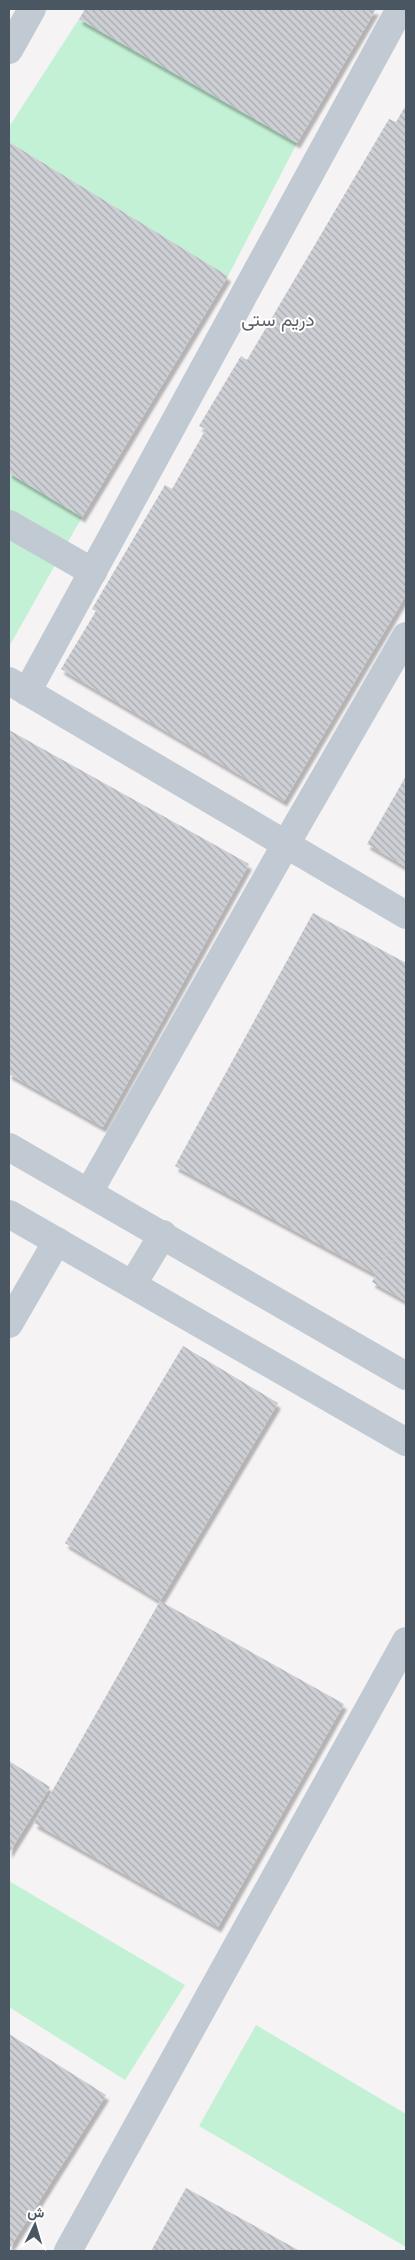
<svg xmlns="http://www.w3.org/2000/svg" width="415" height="2260" font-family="Jost,Vazirmatn,sans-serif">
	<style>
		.grass { fill: #c3f1d5 }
		.building { fill: url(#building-back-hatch); filter: url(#shadow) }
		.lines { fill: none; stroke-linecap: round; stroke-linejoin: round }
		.minor { stroke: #c1cad2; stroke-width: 28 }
		.tertiary { stroke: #c1cad2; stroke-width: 28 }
		.labels { text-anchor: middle; stroke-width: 4; stroke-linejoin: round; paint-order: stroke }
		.neighbourhood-label { font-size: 19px; fill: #5f6368; stroke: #fff }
	</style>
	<defs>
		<pattern id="building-back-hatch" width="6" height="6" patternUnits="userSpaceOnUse" patternTransform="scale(1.25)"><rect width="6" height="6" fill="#cdcfd5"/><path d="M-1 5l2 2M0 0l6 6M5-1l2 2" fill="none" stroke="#a8abb0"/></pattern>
		<filter id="shadow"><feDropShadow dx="3" dy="5.5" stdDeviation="1" flood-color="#0004"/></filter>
	</defs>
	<rect width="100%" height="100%" fill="#f5f3f3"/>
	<g class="grass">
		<polygon points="79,19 297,143 228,276 9,142 9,127"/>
		<polygon points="9,473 82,517 10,645 9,644"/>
		<polygon points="9,1881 185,1985 125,2080 9,2007"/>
		<polygon points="256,2025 406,2114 406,2247 199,2126"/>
	</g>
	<g class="building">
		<polygon points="85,9 376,9 297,143 79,19"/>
		<polygon points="406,105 406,595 284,801 61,669 96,611 92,609 165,485 172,489 206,429 199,426 241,356 247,360 389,119 396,122"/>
		<polygon points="9,142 228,276 82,517 9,473"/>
		<polygon points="9,730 249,864 103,1127 9,1074"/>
		<polygon points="406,776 406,867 367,844"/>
		<polygon points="313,913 406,963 406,1216 375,1274 175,1166"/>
		<polygon points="406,1218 406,1301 372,1282"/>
		<polygon points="183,1346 278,1403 160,1601 344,1704 218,1927 34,1823 160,1601 65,1543"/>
		<polygon points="9,1761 50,1787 9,1853"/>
		<polygon points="9,2034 106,2095 9,2249"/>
		<polygon points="186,2188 300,2251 151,2251"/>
	</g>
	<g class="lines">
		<g class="minor">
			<polyline points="9,50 32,9"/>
			<polyline points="9,524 93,572"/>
			<polyline points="9,681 406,915"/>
			<polyline points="27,692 400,9"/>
			<polyline points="89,1192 286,844 406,636"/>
			<polyline points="9,1324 57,1241"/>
			<polyline points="68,2251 406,1641"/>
		</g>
		<g class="tertiary">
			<polyline points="9,1147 406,1376"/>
			<polyline points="9,1214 406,1442"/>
			<polyline points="133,1284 163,1234"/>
		</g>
	</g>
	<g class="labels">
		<g class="neighbourhood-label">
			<text x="278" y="326">دریم ستی</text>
		</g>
	</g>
	<rect width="415" height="2260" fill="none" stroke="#4a5661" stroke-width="20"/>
	<g transform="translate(35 2225) rotate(5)" stroke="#ffffff" stroke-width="4" paint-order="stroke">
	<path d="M0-4L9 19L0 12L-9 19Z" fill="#4a5661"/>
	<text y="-8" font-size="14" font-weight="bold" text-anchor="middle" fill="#4a5661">ش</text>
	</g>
</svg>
